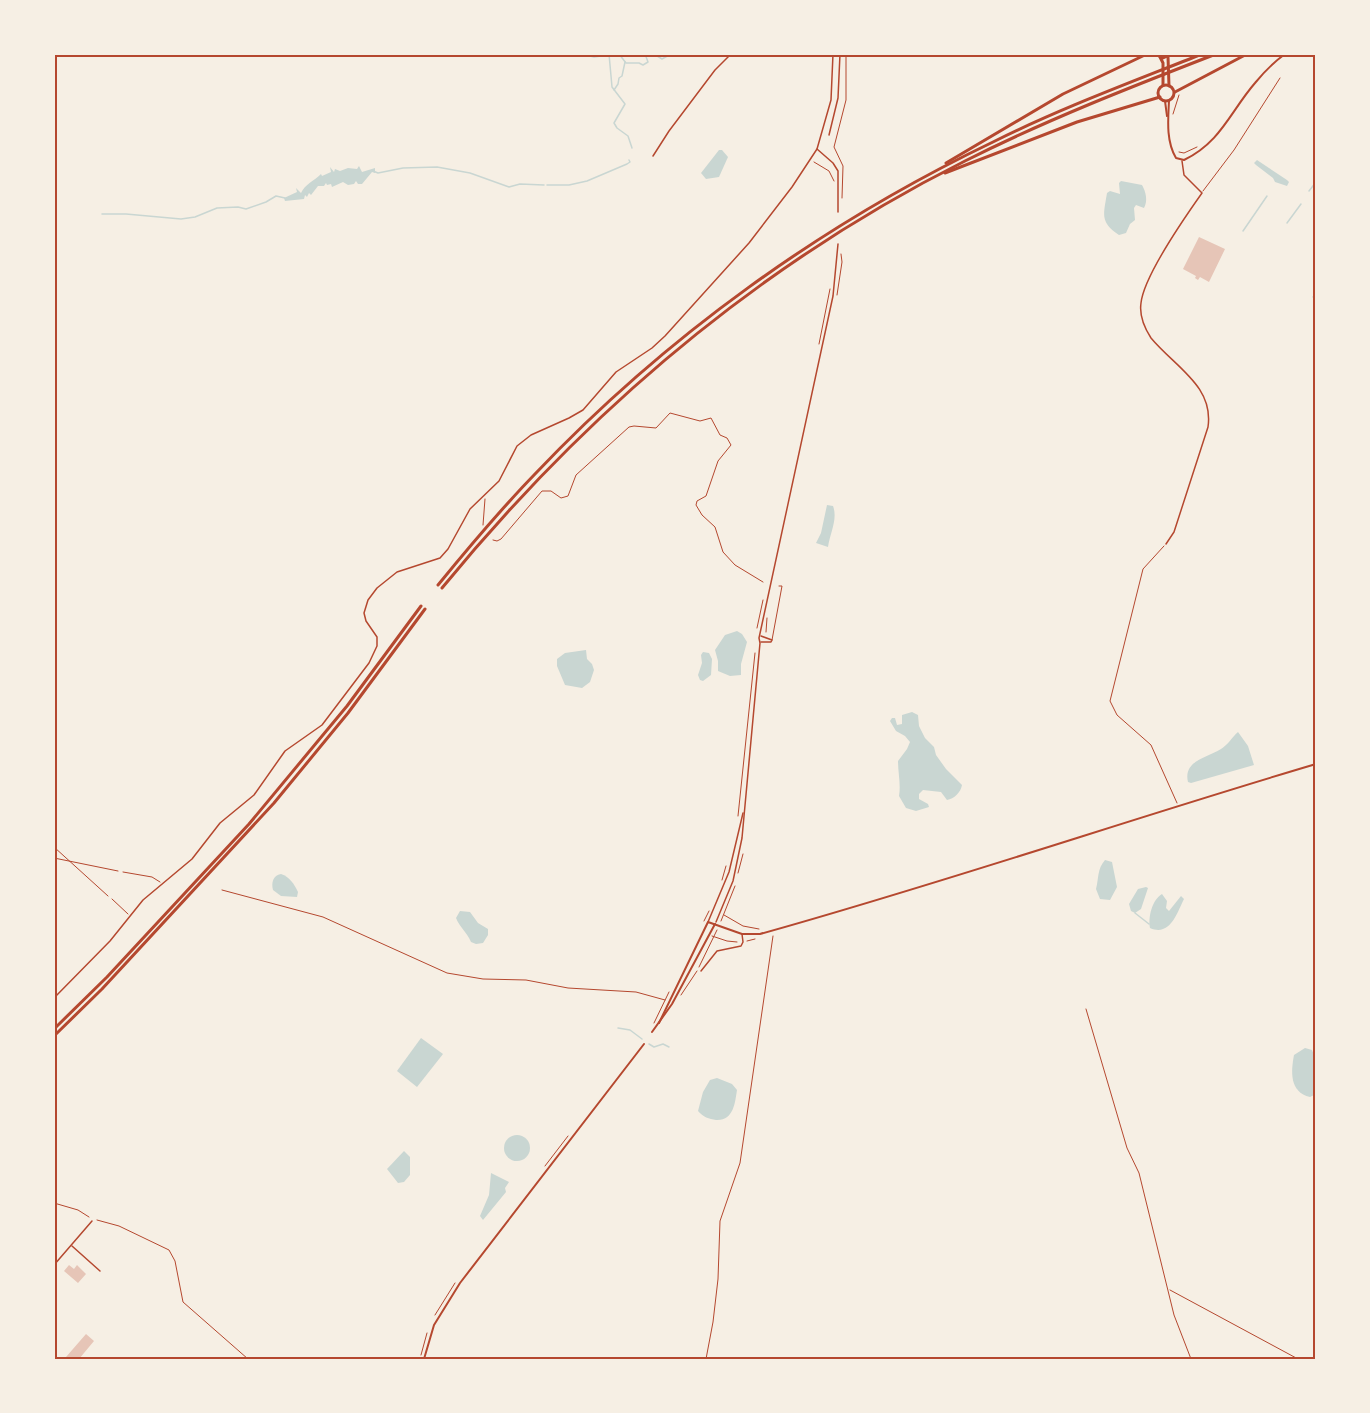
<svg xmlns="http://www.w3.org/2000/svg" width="1370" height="1413" font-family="Signika,sans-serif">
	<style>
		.water { fill: #c9d6d2 }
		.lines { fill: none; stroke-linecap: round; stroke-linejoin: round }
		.stream { stroke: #c9d6d2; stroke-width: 1.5 }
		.building { fill: #e6c5b7 }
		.path { stroke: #b5482f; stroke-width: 1 }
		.service { stroke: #b5482f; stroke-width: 1 }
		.minor { stroke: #b5482f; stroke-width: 1.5 }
		.tertiary { stroke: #b5482f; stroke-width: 2 }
		.secondary { stroke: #b5482f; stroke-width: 3 }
		.trunk { stroke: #b5482f; stroke-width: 3 }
		.neatline { fill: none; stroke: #b5482f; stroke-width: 2 }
	</style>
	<rect width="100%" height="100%" fill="#f6efe4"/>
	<g class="water">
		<polygon points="719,150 722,150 728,157 719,177 706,179 701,173"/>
		<polygon points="1257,160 1287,180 1289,182 1287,186 1275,182 1273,178 1256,165 1254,163"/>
		<path d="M359 166 362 172 375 168V173L372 172 362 184H358L356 181 354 184 348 185 343 182 332 187 331 184 327 185 326 183 324 186H318L311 195 309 193 307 197 305 195 304 199 285 201 284 198 297 192 296 188 301 193C305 184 314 181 321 174L322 176 331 172 330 167 334 172 335 169 340 171 348 168 357 169Z"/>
		<path d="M1121 181 1142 185C1146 192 1148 201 1144 208L1136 205 1134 208 1135 220 1130 224 1126 233 1119 235C1099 222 1104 213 1107 193L1110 191 1120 194 1119 183Z"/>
		<path d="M827 505 833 506C838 519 830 533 828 547L816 543 821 533Z"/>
		<polygon points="737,631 742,634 747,642 741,664 741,675 730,676 718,671 718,661 715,650 725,635"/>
		<polygon points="586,650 587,659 592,664 594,670 590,682 582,688 565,685 557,666 557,659 565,653"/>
		<polygon points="703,652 709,653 712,659 711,675 703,681 700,680 698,675 702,663 701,655"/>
		<path d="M912 712 918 715 919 726 925 738 934 747 936 755 946 769 962 785C961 792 954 799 947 800L941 792 923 790 919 794V799L928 804 929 807 916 811 906 808 899 796C901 784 898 773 898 761L907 749 910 742 905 736 896 731 890 721 892 718H895L897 725 902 724V715Z"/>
		<path d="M1238 732 1248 746 1254 765 1191 783 1188 782C1183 761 1206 758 1221 749 1228 745 1232 737 1238 732Z"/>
		<path d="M1105 860 1112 862 1117 887 1110 900 1100 899 1096 889C1099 878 1097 869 1105 860Z"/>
		<path d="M281 874C290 877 294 884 298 892L297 897 281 896 273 890C271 883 273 875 281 874Z"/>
		<polygon points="1146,887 1148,888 1141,909 1135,913 1131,911 1129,904 1138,889"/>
		<path d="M1162 894 1167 901 1166 908 1169 911 1181 896 1184 899C1177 913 1170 937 1150 928 1148 917 1152 900 1162 894Z"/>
		<path d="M460 911 470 912 478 923 488 929V935L483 943 476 944 471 942C467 932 460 928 456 918Z"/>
		<polygon points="421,1038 443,1054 417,1087 397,1071"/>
		<path d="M1305 1048 1312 1050 1316 1060V1094L1310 1097C1289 1092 1291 1071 1294 1055Z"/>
		<path d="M717 1078 732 1084 737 1090C735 1102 734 1121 716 1120 709 1119 703 1117 698 1111L703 1092 710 1080Z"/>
		<circle cx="517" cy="1148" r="13"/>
		<polygon points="404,1151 410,1157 410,1175 404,1182 398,1183 387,1169"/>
		<polygon points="491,1173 509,1182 505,1188 506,1192 483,1220 480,1216 489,1195"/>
	</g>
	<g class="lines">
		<g class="stream">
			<polyline points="582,54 594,57 608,55"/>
			<polyline points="609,54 612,87 625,104 614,123 617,128 628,136 632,148"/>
			<polyline points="619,54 626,63 639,63 643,65 648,62 645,54"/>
			<polyline points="654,54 662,59 671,54"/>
			<polyline points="614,90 618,84 619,78 622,76 625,62"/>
			<polyline points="373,171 378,173 403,168 437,167 470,173 509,187 520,184 544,185"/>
			<polyline points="547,185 569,185 587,181 627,164 630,162 629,160"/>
			<polyline points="1309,191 1316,182"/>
			<polyline points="102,214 126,214 181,219 195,217 217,208 238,207 246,209 266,202 276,196 285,198"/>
			<polyline points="1287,223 1301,204"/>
			<polyline points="1243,231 1267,196"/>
			<polyline points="1313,297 1316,299"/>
			<polyline points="1135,913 1149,924"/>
			<polyline points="618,1028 630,1030 642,1039"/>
			<polyline points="649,1044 654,1047 663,1044 669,1047"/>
		</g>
	</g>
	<g class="building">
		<polygon points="1199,237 1225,249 1209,282 1200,277 1198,280 1195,278 1196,276 1183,269"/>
		<polygon points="69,1265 74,1269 77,1265 86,1274 78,1283 64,1271"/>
		<polygon points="86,1334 94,1341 79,1359 76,1357 68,1359 66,1357"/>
	</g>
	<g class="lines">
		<g class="path">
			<polyline points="1173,114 1179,95"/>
			<polyline points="1179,152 1184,153 1197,147"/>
			<polyline points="814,162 829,171 834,181"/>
			<polyline points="842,198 843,166 834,147 846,100 846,54"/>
			<polyline points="837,295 842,262 841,254"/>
			<polyline points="819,344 830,289"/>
			<polyline points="483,525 485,499"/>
			<polyline points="493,540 497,541 501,539 542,491 551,491 561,498 568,496 576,475 629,427 634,426 656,428 670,413 700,421 711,418 720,435 727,438 731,445 718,461 706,496 697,501 696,505 702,515 715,527 723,552 735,565 763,582"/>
			<polyline points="1164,546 1143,569 1110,701 1117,715 1151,745 1177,803"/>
			<polyline points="757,628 763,600"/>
			<polyline points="766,632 767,618"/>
			<polyline points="738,816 755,653"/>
			<polyline points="54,847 108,896"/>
			<polyline points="54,858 118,871"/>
			<polyline points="738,873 743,854"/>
			<polyline points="722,880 726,866"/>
			<polyline points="222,890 323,917 447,973 483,979 526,980 568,988 636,992 665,1000"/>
			<polyline points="724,915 743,926 759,929"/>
			<polyline points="704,921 709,911"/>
			<polyline points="721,921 735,886"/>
			<polyline points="712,936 727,941 737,942"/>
			<polyline points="747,941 755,939"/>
			<polyline points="699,967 717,930"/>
			<polyline points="681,995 697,971"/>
			<polyline points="1086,1009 1127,1148 1139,1173 1174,1315 1191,1359"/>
			<polyline points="654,1023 669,992"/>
			<polyline points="545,1166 568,1136"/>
			<polyline points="54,1203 78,1210 89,1217"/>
			<polyline points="97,1220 119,1226 169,1250 175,1261 183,1302 248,1359"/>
			<polyline points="1170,1290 1298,1359"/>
			<polyline points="435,1315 455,1283"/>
			<polyline points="421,1355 427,1333"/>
			<polyline points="706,1359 713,1322 718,1279 720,1221 740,1163 773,936"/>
		</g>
		<g class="service">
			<polyline points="1203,191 1234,150 1280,78"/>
			<polyline points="772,640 782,586 779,586"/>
			<polyline points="123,872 152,877 160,882"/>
			<polyline points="112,899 128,914"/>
		</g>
		<g class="minor">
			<polyline points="829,135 838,98 840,54"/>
			<polyline points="817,149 833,163 838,171 838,212"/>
			<polyline points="653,156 669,131 715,70 731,54"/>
			<path d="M1166 544 1174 532 1208 427C1214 386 1175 367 1151 338 1144 327 1139 316 1141 303 1144 275 1185 217 1202 193L1184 175 1182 161"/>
			<polyline points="761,642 771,642 772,640 761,636"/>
			<polyline points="708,922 729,872 743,813"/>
			<polyline points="716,922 733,881 742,838 760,643 759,638 833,296 838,244"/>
			<polyline points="701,971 717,951 741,946 743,942 742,934"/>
			<polyline points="54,998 110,941 143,900 192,859 220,823 254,795 285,751 322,725 369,663 377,646 377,637 366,621 364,613 368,600 377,588 397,572 440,558 448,549 470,509 499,481 517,446 531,435 569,418 583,410 616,372 652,348 665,336 749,243 792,187 817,149 831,100 833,54"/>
			<polyline points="72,1246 100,1271"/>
			<polyline points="54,1265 92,1221"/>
		</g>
		<g class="tertiary">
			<polyline points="1165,101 1167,116"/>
			<path d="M1169 101C1168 120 1166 141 1176 158L1184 160C1221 142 1230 112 1255 83 1264 72 1274 62 1285 54"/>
			<path d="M659 1023 708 922 742 934H760C947 882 1130 819 1316 764"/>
			<polyline points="652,1032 672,1004 715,924"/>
			<polyline points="424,1359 434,1325 460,1283 644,1044"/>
		</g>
		<g class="secondary">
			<polyline points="1155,54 1163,58 1172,54"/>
			<polyline points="1160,57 1163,63 1163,85"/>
			<polyline points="1168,57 1169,86"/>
			<circle cx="1166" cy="93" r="8"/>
		</g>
		<g class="trunk">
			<polyline points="1175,92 1247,54"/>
			<polyline points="946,163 1063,94 1147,54"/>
			<polyline points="945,173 1077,122 1160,97"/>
			<path d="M438 585C469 547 501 509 535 474 665 337 822 224 993 142 1061 108 1132 82 1202 54"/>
			<path d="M442 588C587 411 760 264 965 161 1046 120 1131 87 1216 54"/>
			<polyline points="54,1029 107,977 249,824 347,706 421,606"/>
			<polyline points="54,1036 102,989 274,803 348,713 425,609"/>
		</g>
	</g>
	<rect width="1370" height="1413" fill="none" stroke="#f6efe4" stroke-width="111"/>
	<rect x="56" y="56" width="1258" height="1302" class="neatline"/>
</svg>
